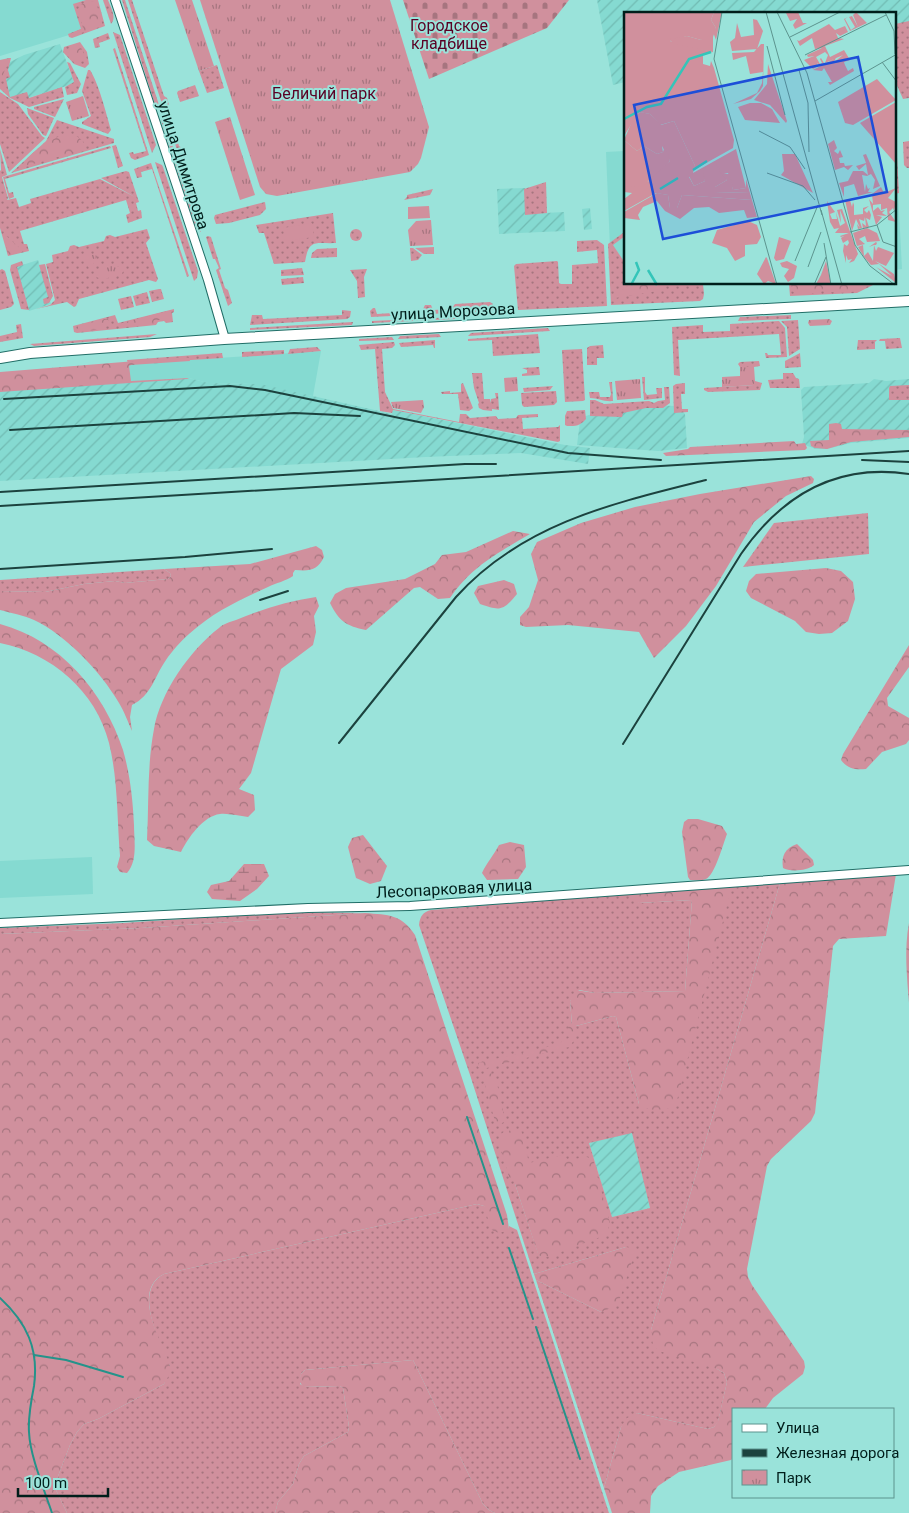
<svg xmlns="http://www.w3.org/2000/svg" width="909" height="1513" font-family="Roboto,sans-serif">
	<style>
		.built { fill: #85dad1 }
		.industrial { fill: url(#industrial-furrows) }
		.grass { fill: url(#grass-dots); fill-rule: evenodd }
		.forest { fill: url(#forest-crowns) }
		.wetland { fill: url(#wetland-marsh) }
		.cemetery { fill: url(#cemetery-stones) }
		.park { fill: url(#park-tufts) }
		.pitch { fill: #d0909d }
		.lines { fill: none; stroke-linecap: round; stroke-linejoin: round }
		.stream { stroke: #24938a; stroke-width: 2 }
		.minor-casing { stroke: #216e67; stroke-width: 10 }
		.major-casing { stroke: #216e67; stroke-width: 12 }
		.minor { stroke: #fff; stroke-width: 8 }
		.major { stroke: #fff; stroke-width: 10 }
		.rail { stroke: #1c423e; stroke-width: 2 }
		.labels { text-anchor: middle; stroke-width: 4; stroke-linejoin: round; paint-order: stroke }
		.park-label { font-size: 16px; fill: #5a0024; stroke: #9ae3da }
		.street-label { font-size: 16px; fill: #001e1b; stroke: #9ae3da }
		.inset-river { fill: none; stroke: #34c5b9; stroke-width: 2.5 }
		.inset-road { fill: none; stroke: #5c948e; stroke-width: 1 }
		.view { fill: #1d4ed8; fill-opacity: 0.15; stroke: #1d4ed8; stroke-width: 2.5 }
		.inset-edge { fill: none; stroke: #001e1b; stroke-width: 2.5 }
	</style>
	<defs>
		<pattern id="industrial-furrows" width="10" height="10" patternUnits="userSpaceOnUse" patternTransform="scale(1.25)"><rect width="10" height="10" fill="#85dad1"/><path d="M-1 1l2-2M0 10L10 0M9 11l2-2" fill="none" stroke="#71bbb3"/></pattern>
		<pattern id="grass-dots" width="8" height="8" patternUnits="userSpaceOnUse" patternTransform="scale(1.25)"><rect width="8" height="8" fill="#d0909d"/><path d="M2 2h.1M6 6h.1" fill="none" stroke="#a6757f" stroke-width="1.8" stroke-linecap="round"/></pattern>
		<pattern id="forest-crowns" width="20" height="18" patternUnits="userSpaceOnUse" patternTransform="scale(1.25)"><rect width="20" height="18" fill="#d0909d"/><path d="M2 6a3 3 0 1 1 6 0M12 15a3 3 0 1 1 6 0" fill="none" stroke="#a6757f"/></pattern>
		<pattern id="wetland-marsh" width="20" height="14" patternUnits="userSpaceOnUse" patternTransform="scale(1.25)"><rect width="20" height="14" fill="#d0909d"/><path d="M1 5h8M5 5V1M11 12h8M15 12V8" fill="none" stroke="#a6757f"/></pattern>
		<pattern id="cemetery-stones" width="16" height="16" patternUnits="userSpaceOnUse" patternTransform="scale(1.25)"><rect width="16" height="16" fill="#d0909d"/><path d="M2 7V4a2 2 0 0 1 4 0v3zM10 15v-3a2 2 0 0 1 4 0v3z" fill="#a6757f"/></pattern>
		<pattern id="park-tufts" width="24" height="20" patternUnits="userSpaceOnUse" patternTransform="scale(1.25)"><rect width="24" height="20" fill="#d0909d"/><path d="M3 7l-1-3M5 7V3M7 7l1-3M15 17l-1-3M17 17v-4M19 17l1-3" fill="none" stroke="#a6757f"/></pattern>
	</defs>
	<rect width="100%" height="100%" fill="#9ae3da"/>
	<g class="built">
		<polygon points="0,0 94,0 102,25 0,56"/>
		<polygon points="625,151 625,284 612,296 606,152"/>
		<polygon points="895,192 898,192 902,269 895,270"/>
		<polygon points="321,351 313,396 255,384 208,383 189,378 129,382 128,364"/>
		<polygon points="92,857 93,894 0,898 0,861"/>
	</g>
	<g class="industrial">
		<polygon points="597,0 909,0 909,24 895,27 895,14 625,14 625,82 613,85"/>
		<polygon points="60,44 74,82 73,84 28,98 10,97 4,80 8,63 24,55"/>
		<polygon points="525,188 526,214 564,212 565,231 499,234 497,189"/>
		<polygon points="590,208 592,229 584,230 582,209"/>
		<polygon points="38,260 51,304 29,311 16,267"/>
		<polygon points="189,378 208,383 260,384 392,414 393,410 565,445 590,448 588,464 521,453 426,457 0,481 0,391"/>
		<polygon points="874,379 886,381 909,379 909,438 851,443 827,449 816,449 802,444 804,437 801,390 804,387 869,383"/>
		<polygon points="644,405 676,406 685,414 687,448 658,451 577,445 580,421 586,416 592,414"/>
		<polygon points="633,1132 650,1208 612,1217 589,1143"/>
	</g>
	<g class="grass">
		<polygon points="86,0 98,0 105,26 72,38 69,37 68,34 81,29 73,4"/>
		<path d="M103 0H108C111 8 117 18 111 24Z"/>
		<polygon points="122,0 125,0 160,108 155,105"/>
		<polygon points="128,0 132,0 164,96 167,98 169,105 163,107"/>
		<polygon points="909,21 909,98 903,99 895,81 895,24"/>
		<polygon points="113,32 120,35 156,145 152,153"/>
		<polygon points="108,33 110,39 99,43 100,47 95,48 93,39"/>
		<polygon points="80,42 87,52 89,64 85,68 74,64 63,52 64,47"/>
		<polygon points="115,48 149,155 135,160 131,158 129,153 133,152 134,154 146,151 113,49"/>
		<polygon points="9,58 11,58 8,70 10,77 6,79 10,97 27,92 29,98 62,87 64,97 29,107 10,98 0,89 0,60"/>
		<polygon points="67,62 70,63 81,84 77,93 67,95 65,87 74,82"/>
		<polygon points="217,65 224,88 207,93 199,71"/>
		<path d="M88 70H90C99 84 106 113 111 130L108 134 82 124V122L91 116 82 91Z"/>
		<polygon points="195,85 199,96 180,102 177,93 178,91"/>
		<polygon points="0,92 18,104 42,136 45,138 9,172 0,144"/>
		<polygon points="64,99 55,117 34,109 34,107"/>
		<polygon points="27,108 54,118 46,136 43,135 28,114"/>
		<polygon points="168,111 170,112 170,117 179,146 182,148 177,150 165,112"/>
		<polygon points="162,114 201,232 196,229 161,120"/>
		<polygon points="57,120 114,139 114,143 11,173 46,141"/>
		<polygon points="895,120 899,193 895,194"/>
		<polygon points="909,141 909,168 907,168 904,165 903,142"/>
		<polygon points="116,145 123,166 118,168 112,146"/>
		<polygon points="110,146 111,148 5,179 9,193 13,192 14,197 9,199 3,177"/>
		<polygon points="0,149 7,175 2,177 8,198 7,200 16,198 19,207 31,203 30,199 100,179 135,197 101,178 126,171 129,172 139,202 136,203 138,211 141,210 142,218 128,223 126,215 130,213 126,200 20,231 24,244 27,244 29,251 8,256 0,228 0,171 1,170"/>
		<polygon points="155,162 162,165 163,167 198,271 197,278 194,281"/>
		<polygon points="151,163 189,276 187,277 152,169 141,172 142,177 137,178 134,169"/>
		<polygon points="191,174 189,178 201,211 203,214 199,215 186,176"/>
		<polygon points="546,182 547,213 525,215 524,189"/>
		<polygon points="433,189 430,195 404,200 407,197 407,195"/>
		<polygon points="265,202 266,209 260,215 229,223 216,224 214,218 215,215"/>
		<path d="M333 213 336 243C315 244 309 238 305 262L274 264 264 233H259L256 225Z"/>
		<polygon points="147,229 150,238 146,243 158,279 156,282 149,280 79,299 76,306 74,307 67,302 36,309 50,305 55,300 46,264 53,262 52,255 68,251 70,246 74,245 79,247 104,241 106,236 110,235 115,237"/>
		<circle cx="356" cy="235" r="6"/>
		<polygon points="623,233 625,233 625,236 613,245 625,263 625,284 703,284 704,294 703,299 700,301 611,305 608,244"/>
		<polygon points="208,236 211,237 221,269 219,270 225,288 228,290 232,303 228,306 216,270 219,268 215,259 213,259 206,237"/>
		<polygon points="597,240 604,245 607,306 518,310 514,266 516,264 557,261 558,262 559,283 561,284 572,284 572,265 598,263 597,250 577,252 577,241"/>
		<polygon points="337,248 337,257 311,258 312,253 317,249"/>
		<polygon points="410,248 413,248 422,255 418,260 411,261"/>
		<polygon points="22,261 23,265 17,267 29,310 21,309 10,270 11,265"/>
		<polygon points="45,264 53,296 49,303 44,304 43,299 48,297 39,265"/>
		<polygon points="302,268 304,275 281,276 281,270"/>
		<polygon points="2,269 5,271 14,304 11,307 0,310 0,270"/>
		<polygon points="367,269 364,277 365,297 358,298 357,281 350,270"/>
		<polygon points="303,277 304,283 282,285 281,279"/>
		<polygon points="789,284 875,284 857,293 790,296"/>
		<polygon points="159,289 161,289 164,299 152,302 149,291"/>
		<polygon points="147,292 150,303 136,306 133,296"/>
		<polygon points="131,296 134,307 121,310 118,299"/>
		<polygon points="490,302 493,304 493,310 491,311 371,317 370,311 373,308 375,308 377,314 422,311 425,305 431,305 433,310 451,309 455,304"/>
		<polygon points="174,309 174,312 172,313 173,322 166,323 164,321 158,322 156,325 77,333 74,332 73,326 115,315 118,323"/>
		<polygon points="342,310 351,311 350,317 347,319 250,325 252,315 262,315 263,319 342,315"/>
		<polygon points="791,315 791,319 738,321 740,317"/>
		<polygon points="455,317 455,319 372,323 372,321"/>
		<polygon points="798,320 800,349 789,356 787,327 781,321"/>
		<polygon points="779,321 785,328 787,357 766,358 765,353 767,353 768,355 781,355 779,334 678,340 680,376 674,375 672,327 703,325 703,332 730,331 730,324"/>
		<polygon points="353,322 352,325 250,330 250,328"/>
		<polygon points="21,324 23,338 0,342 0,336 17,332 16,325"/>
		<polygon points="548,328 550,331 468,336 471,333"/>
		<polygon points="157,334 150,337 34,346 30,344"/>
		<polygon points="439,334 441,337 398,339 400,336"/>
		<polygon points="538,334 540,353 493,356 492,340 468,341 468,339"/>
		<polygon points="392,337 394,340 359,341 359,339"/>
		<polygon points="900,338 902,348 886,349 885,341 879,341 880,339"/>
		<polygon points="435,340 435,348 434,348 433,345 401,347 399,343"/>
		<polygon points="858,340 877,340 875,342 875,349 857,350"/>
		<polygon points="394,342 395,345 392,348 382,349 385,392 393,409 459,422 460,414 466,414 470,418 496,416 498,419 516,418 518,415 538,414 538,417 522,418 523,429 558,427 560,425 560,441 558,442 393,410 392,413 380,411 375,349 361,350 359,345"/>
		<polygon points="603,345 604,358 597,358 597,365 587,365 587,348 590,346"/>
		<polygon points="317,347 321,351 288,354 290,349"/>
		<polygon points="582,349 585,400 583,401 565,402 562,350"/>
		<polygon points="284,350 284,354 242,357 242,352"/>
		<polygon points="222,353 223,358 128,364 127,360"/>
		<polygon points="800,353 801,367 785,368 785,361"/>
		<polygon points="759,361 760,366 754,367 755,381 762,383 760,390 708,392 704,390 704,388 754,385 753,367 740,367 738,364 740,362"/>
		<polygon points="539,367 540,375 522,376 522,374 527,373 527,370 522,368"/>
		<polygon points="482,373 484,399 490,399 491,403 491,399 496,398 495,393 498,393 499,410 492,409 492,411 483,410 479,408 478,404 479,403 474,388 472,373"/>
		<polygon points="783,373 793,373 796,378 799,379 800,388 770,388 768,380 783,379"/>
		<polygon points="642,377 645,377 645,392 647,395 657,394 656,388 662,388 662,398 644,400"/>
		<path d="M609 382H612L613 401C604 402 598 398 590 398L589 392H599L600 397H610L611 394Z"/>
		<polygon points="463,383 473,408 469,411 460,410 458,394 442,394 441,392 450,391 450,393 461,392 461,384"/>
		<polygon points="685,383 685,394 681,394 682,409 688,409 688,412 674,413 673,386 676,384"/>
		<polygon points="909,385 909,400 889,400 889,388 890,386"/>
		<polygon points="553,386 550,390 524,392 523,388"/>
		<polygon points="664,387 669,387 670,403 663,408 646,408 623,413 622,417 590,416 590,400 595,400 604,404 649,401 654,403 658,401 665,400"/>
		<polygon points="556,391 557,402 554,405 524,407 522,405 521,393"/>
		<path d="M585 410 586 419C580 426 576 426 567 426L565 425V416L567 411Z"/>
		<polygon points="868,513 869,554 743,567 774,523"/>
		<polygon points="164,569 170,573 171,576 168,579 125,583 115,581 84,584 45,592 0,591 0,580"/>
		<path d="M780 883 651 1330 724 1373 727 1382 718 1422 714 1427 708 1429 637 1413 621 1427 604 1488 536 1280 601 1312 626 1247 534 1274 470 1075 419 925C420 916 423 912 431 910L633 893 639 903 692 900 685 991 595 993 579 990 570 1001 572 1024 576 1026 613 1016 616 1017 639 1104 732 886ZM632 1133 650 1208 612 1217 589 1143ZM515 1179 541 1257 538 1253 515 1184Z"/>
		<polygon points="286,912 365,913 141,928 0,934 0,928 123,923"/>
		<path d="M477 1204 484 1206 509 1229V1226L517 1230 609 1513H495L489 1510 483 1504 413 1360 305 1370 301 1374 300 1384 305 1387 340 1386 343 1388 349 1427 348 1432 304 1456 299 1464 293 1484 278 1502 275 1513H67L55 1488V1484L70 1445 77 1432 84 1424 98 1419 164 1384 170 1366C160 1343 132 1290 164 1274Z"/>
	</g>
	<g class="forest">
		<polygon points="93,1 96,2 103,26 72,36 72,33 83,28 78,10 80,5"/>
		<path d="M78 45C83 49 85 54 83 61L78 62 67 53 70 48Z"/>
		<polygon points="9,59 9,60 0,82 0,61"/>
		<path d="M66 134C74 134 83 138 85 146L83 150 22 167C27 153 52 138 66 134Z"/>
		<polygon points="3,233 22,250 22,252 8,255"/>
		<polygon points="631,284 662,284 662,288 657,291 615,298 617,293"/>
		<path d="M791 284H866C859 295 833 294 823 290 815 294 799 297 792 291Z"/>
		<polygon points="167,311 169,311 171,316 168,320 157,320 152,324 124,327 121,325 122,323"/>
		<polygon points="105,319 108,319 109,322 104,329 78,332 78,326"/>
		<polygon points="829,319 832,321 830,325 810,326 808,323 809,320"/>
		<polygon points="185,357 189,358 190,361 131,365 129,366 131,381 189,378 187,379 0,392 0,372"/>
		<polygon points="836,423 841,424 842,429 909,430 909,437 851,442 827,449 815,448 811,446 810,441 829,440 829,424"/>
		<polygon points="794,441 796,444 805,443 807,448 805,450 666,456 663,453 688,449 690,447"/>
		<polygon points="811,476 814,479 813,483 786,496 754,522 716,586 686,626 654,658 639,632 568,625 526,627 520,625 520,617 529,607 538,580 531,554 537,542 581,523 635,507 700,494"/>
		<path d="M513 531 530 534C498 553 472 566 450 598L438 599 420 587 414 588 366 630C346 626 339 621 330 603L335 594 346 588 405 579 435 564 442 555 466 552Z"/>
		<path d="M316 546 322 550 324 557C317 571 310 571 295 570L293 573V576C286 581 276 583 268 587 238 601 215 611 189 634 181 641 172 651 166 660 154 677 152 695 132 705L130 717 132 731C128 722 124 711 119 703 101 672 66 635 34 620 23 615 11 613 0 610V591L45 592 84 584 115 581 125 583 168 579 171 576 170 573 164 569 250 564Z"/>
		<polygon points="826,568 841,571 853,582 855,599 848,621 832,633 819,634 806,632 795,621 751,598 746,591 749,581 756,574"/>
		<path d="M504 580 514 584 517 594C503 611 500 611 480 604L474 593 478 586Z"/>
		<path d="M316 597 319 606 314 616 316 632 313 645 281 669 251 773 239 789 254 795 255 810 248 817C239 816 228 813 220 814 203 816 188 838 181 852L154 846 147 840C149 803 147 765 154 729 160 693 190 650 219 628 223 624 230 622 236 620 262 609 289 601 316 597Z"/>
		<path d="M0 624C60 640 104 692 123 750 130 774 133 801 134 825 134 840 138 861 127 873L120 872 117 867 120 856C117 819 118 779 109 743 96 691 51 653 0 643Z"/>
		<path d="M909 645V667L887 698 888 706 909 718V740L906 744 882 752 866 769C855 770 848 769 841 760L843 754Z"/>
		<path d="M688 819H698L722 826 727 834C723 844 715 875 706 879 702 881 695 880 690 880L688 877 682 832 684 822Z"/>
		<polygon points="363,835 387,866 381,881 370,884 356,878 348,847 352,838"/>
		<path d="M510 842 524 845 526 867 518 879 487 880 482 873C487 862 494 855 499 845Z"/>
		<path d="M797 844 813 860 814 865C808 871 789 872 783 868 781 856 785 848 797 844Z"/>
		<polygon points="896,874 886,936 839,939 833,946 815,1113 811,1121 771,1159 767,1166 747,1269 748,1277 752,1285 804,1361 805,1367 803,1374 773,1398 765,1409 733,1409 733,1458 731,1460 679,1472 658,1486 651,1496 650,1513 612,1513 604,1488 621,1427 627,1418 637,1413 708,1429 714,1427 718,1421 727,1382 724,1373 717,1369 659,1351 653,1345 651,1330 780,883"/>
		<path d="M732 886 675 1108C663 1109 648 1113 639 1104L616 1017 613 1016 576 1026 575 1039 569 1047 483 1069 478 1067V1063L560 1044 562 1041 569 1038 567 1028 572 1024 570 1001 576 990 595 993 685 991 692 900 639 903C634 901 633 899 633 893Z"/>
		<path d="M365 913C389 915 401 914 415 935L507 1215 509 1229C503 1233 496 1234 491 1229L484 1206 477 1204 164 1274C135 1288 155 1330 164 1351 166 1356 169 1361 170 1366 171 1373 167 1379 164 1384L98 1419 84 1424 77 1432 70 1445 55 1484V1488L67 1513H0V934L141 928Z"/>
		<path d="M909 923V1003C907 977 904 949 909 923Z"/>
		<polygon points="487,1073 495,1074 505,1121 498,1126 496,1125 483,1078"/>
		<polygon points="519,1129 522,1133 529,1163 563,1155 568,1160 587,1157 593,1160 610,1223 606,1235 547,1257 541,1257 538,1254 515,1184 515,1179 511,1179 509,1177 499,1142 499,1138 503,1132"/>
		<polygon points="626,1247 636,1249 620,1298 611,1308 601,1312 536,1280 534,1274"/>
		<polygon points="413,1360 483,1504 489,1510 495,1513 275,1513 278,1502 293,1484 299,1464 304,1456 348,1432 349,1427 343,1388 340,1386 303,1387 299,1381 301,1374 305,1370"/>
	</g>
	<polygon class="wetland" points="244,864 264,864 269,876 257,889 240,901 212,899 207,892 211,885 229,881"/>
	<polygon class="cemetery" points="403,0 569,0 547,28 429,79"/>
	<g class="park">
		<polygon points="175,0 192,0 214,66 199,71"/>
		<polygon points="200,0 390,0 429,127 421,158 418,164 410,172 277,196 266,194 260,187"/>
		<polygon points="83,96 89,116 72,121 66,102"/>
		<polygon points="230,117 255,195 240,200 215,122"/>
		<polygon points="431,220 433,245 410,246 408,230 416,221"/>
		<polygon points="434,247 434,254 424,254 415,248"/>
		<polygon points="85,251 97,256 91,269 88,267 90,262 85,261 86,259 83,258"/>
		<polygon points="112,264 124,269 121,276 117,275 115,280 109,277 108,279 103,277 102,279 96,277 101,267"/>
		<polygon points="740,367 754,367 754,385 722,387 722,377 740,376"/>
		<polygon points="517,377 518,391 505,392 504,378"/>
		<polygon points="640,379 641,398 617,400 615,381"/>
		<polygon points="423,400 424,407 421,413 393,408 391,402"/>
	</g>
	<g class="pitch">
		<polygon points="429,206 430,218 408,219 408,207"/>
		<polygon points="312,223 314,237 285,241 283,228"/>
	</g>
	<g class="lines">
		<g class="stream">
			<polyline points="467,1117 503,1224"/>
			<polyline points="509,1248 533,1319"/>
			<path d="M0 1298C27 1323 39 1349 34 1386 31 1401 28 1417 29 1432 30 1456 44 1489 52 1513"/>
			<polyline points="536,1327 580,1459"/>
			<polyline points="34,1355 66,1360 123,1377"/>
		</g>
		<defs>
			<g id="minor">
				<polyline points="115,0 208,280 225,339"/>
				<polyline points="0,923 308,908 410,906 909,870"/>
			</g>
			<polyline id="major" points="0,358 30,353 224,339 909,301"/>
		</defs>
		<use href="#minor" class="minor-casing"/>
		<use href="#major" class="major-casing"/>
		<use href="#minor" class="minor"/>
		<use href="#major" class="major"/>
		<g class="rail">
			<polyline points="4,399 230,386 265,390 568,453 661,460"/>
			<polyline points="10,430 294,413 360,416"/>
			<polyline points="862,460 909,462"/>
			<polyline points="0,492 465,464 496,464"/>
			<polyline points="0,506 909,451"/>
			<polyline points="0,569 185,557 272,549"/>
			<polyline points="260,600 288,591"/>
			<path d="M339 743 456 597C523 523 614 503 706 480"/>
			<path d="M623 744 741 554C782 495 836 463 909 474"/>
		</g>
	</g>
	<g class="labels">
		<g class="park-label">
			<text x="449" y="31">Городское<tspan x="449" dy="18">кладбище</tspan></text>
			<text x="324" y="99">Беличий парк</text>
		</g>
		<g class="street-label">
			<text transform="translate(184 165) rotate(72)" y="6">улица Димитрова</text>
			<text transform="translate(453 311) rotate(-3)" y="6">улица Морозова</text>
			<text transform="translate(454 888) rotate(-3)" y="6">Лесопарковая улица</text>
		</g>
	</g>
	<g transform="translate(624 12)">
		<rect width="272" height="272" fill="#9ae3da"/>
		<path d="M174 0 179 11H183L171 17 169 13 173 7 166 9 162 1ZM232 0 243 11 226 19 220 7 224 5 221 7 227 18 231 15 225 5 228 4 234 15 229 3ZM205 12 211 18 221 14 224 20 216 24 212 21 214 26 220 27 201 34 206 45 220 38 226 48 220 50 221 53 224 59 229 56 230 59 206 73 204 70H208L200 56 198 59 189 58 212 46 209 51 219 43 201 51 204 43 201 40 192 45 196 52 198 51 196 47 197 46 200 51 195 53 193 51 194 54 189 57 180 48 190 44 184 45 183 43 198 36 191 37 188 26 176 34 173 28 175 29ZM16 100 26 102 37 113 50 109 71 154 69 161 112 137 122 176 109 178 104 161 100 162 103 168 91 175V180L126 181 128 188 58 183 53 196H46L44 183 32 181 0 199V187L8 181 0 180V174L26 169V164L46 149 38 134 39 140 33 142 20 134 13 139 0 128 10 105ZM76 159 81 169 70 174 65 165ZM210 128 213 136 210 139 214 142 216 138 219 145 215 146 216 151H220L221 154 229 153 224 158 220 155 211 158 204 132ZM242 142 256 174 249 177 251 168 247 162 243 164 238 163 241 180 242 172 244 177 246 176 244 180H249L234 184 230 172 220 175V185L215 171 224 169 229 159H239L244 163 242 152 235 158 232 154 242 151 239 143ZM257 175 260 181 272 176 264 186 272 190 270 199 269 196 265 200 272 210 264 208 263 196 257 198V192L249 193V199L254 195 257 199 261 198 258 201 263 204 252 203 258 205 252 213 245 187 249 192 248 182ZM231 186 226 188 228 195 229 190 230 193V203L239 202V196L245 194 240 198 243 201 245 198 249 208 247 203 246 208 242 206 245 215 239 216 238 211 242 214 241 205 240 209 235 207 238 216 234 217 233 212 236 216 232 207 228 219 221 188ZM203 189 211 200 206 202 208 207H213L212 200 216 214 221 211 216 198 217 211 213 198 218 197 234 242 230 249 225 251 228 247 224 248 222 243V251L219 239 220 232 223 234 225 231 224 228 219 231 217 226 220 224 217 225 216 224 225 221H211L215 216 210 217 206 210ZM243 216 253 221 256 229 243 230 241 224 235 227 241 232 233 234 229 221ZM252 230 253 231 252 233H250L252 239 254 235 270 241 262 254 251 249 270 262 272 271 252 255 268 264 255 252 247 253 240 245 234 235 239 233 240 244 244 240 249 249 250 233 245 235ZM163 249 173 254 170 266 164 270 160 264 165 257 158 255 156 251ZM202 249 207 272H192L197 263Z" fill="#d0909d" fill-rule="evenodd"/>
		<path d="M0 0H90L87 8 92 16 89 25 77 28 63 24 46 29 89 40 79 42V52L86 54 87 49 90 56 110 128 109 136 68 159 71 154 50 109 36 113 26 102 15 100 0 124ZM129 7 133 8 139 19 133 37 108 39 106 30 111 26 113 11 117 25 130 23ZM137 32H140L139 74 136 79 127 87 109 92 133 81 138 71 139 60 126 62 122 44 109 48 108 41 130 40ZM144 52 163 109 162 111 146 93 130 88 143 72ZM126 91H137L148 97 156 111 121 108 114 95ZM0 128 13 139 20 134 33 142 39 140 41 133 46 149 18 175 0 174ZM158 142H171L189 181 157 163 160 159ZM91 149 98 162H106L109 178 122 176V167L126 181 91 180V175L103 168 97 162ZM82 155 79 160 81 169 70 174 65 164ZM33 181 44 183 46 196H53L58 183 128 188 133 205 123 206 120 198 95 201 85 195 70 196 56 207 41 199 33 189 19 195 14 203 16 208 0 206V200ZM124 209 133 213 137 225 133 232 121 233V244L111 249 103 236 88 231 93 218ZM155 225 167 229 160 247 152 249 150 246ZM142 245 143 246 152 272 144 269 140 272 133 262Z" fill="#d0909d"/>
		<path d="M272 90V152L236 111Z" fill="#d0909d"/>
		<path d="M63 24 77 28 81 24 89 25V40L49 32 46 27ZM253 67 272 88 229 113 221 111 214 90Z" fill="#d0909d"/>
		<path d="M90 0H98L92 28 89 20 92 16 87 8Z" fill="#d0909d"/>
		<path class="inset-river" d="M0 107 23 95 37 92 65 47 87 40M69 158 83 149M36 177 54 166M24 258 33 273M7 273 15 258 12 250"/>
		<path class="inset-road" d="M98 0 90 47 153 273M142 0 198 203M153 0 183 61 231 233 246 254 271 273M261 0 270 19 271 42M166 25 216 0M143 34 161 103M181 43 262 3M258 50 273 70M175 58 184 91 185 140M191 89 273 42M135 119 166 135 181 157M143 161 179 174 191 188M197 198 218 273M253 213 259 230 273 235M226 220 253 213 273 197M200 231 207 273M171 249 194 193M184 255 197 220M190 273 202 245"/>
		<path class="view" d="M234 45 263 180 39 227 10 93Z"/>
		<rect width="272" height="272" class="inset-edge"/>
	</g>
	<rect x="732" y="1408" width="162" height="90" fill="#9ae3da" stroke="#5c948e"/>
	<rect x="742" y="1424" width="25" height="8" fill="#ffffff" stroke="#5c948e"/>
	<text x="776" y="1433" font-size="15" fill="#001e1b">Улица</text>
	<rect x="742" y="1449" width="25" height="8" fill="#1c423e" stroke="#5c948e"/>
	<text x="776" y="1458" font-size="15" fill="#001e1b">Железная дорога</text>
	<rect x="742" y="1470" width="25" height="15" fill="url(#park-tufts)" stroke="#5c948e"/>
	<text x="776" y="1483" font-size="15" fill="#001e1b">Парк</text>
	<path d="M18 1488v8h90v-8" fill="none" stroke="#001e1b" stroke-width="2.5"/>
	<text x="25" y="1488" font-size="15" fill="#001e1b" stroke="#9ae3da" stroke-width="4" paint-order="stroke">100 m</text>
</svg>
